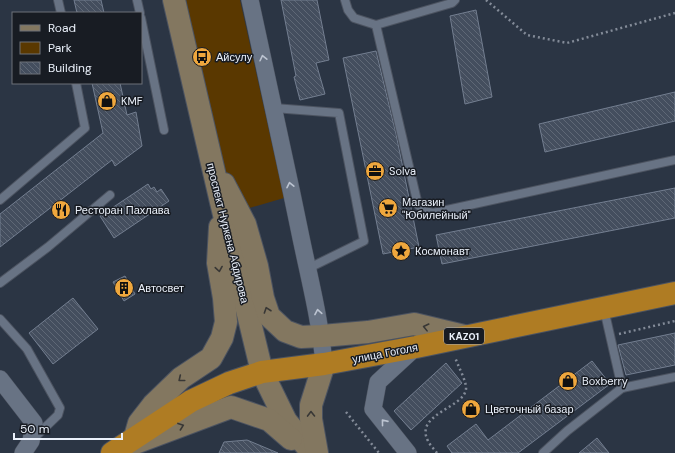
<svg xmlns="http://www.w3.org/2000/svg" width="675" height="453" font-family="'DM Sans',sans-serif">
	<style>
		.park { fill: #5a3800 }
		.building { fill: url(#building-back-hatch); stroke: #737e90 }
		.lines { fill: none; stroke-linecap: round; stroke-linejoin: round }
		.service-casing { stroke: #4c5360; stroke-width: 10 }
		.minor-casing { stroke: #4c5360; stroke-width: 18 }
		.secondary-casing { stroke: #4c5360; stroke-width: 24 }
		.trunk-casing { stroke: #4c5360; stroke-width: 24 }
		.path { stroke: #838b98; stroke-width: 2.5; stroke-dasharray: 2 3; stroke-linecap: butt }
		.service { stroke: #687384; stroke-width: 8 }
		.minor { stroke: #687384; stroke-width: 17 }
		.secondary { stroke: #837760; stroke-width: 22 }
		.trunk { stroke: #af7c23; stroke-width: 22 }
		.oneway { stroke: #bcc4d1 }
		.oneway2 { stroke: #383735 }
		.labels { text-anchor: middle; stroke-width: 3; stroke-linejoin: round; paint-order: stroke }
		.shield { fill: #181c23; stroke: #abb0ba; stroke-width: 1 }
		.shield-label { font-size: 10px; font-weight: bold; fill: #eaf0fa }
		.poi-label { font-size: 11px; fill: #eaf0fa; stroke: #181c23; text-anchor: start }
		.street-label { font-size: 11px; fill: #eaf0fa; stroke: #181c23 }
	</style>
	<defs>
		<pattern id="building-back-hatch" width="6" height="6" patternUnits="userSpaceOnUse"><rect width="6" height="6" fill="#444e5e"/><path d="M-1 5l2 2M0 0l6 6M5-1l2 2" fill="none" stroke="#5f6876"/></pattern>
	</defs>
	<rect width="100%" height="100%" fill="#2b3544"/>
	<polygon class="park" points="186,0 240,0 284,198 246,209 219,160"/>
	<g class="building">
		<polygon points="74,0 101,0 104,13 77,13"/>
		<polygon points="281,0 317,0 329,60 316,63 325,94 300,100 294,77 296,76"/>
		<polygon points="476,10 492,97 465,104 450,16"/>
		<polygon points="376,51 396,134 419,247 383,254 343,58"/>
		<polygon points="92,83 120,83 127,115 136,112 142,146 115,166 112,160 0,247 0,214 103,133"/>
		<polygon points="675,92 675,121 545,152 539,124"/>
		<polygon points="148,184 151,189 154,187 157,192 161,189 169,201 114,238 100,216"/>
		<polygon points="675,188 675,218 442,264 436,235"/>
		<polygon points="125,276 135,294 124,301 113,282"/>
		<polygon points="73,298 98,329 53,364 29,333"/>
		<polygon points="675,333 675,365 626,375 618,345"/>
		<polygon points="592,361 610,384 518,453 452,453 447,446 476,424 488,440"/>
		<polygon points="446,363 462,383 411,430 394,411"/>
		<polygon points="597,438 609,453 579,453"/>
		<polygon points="247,440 278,453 219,453 224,442"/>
	</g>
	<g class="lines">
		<defs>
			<g id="service">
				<polyline points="58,0 61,13"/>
				<polyline points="137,0 140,13"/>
				<polyline points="345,0 348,10 354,18 376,25 452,3 455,0"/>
				<polyline points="141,18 164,130"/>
				<polyline points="376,25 418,205 426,211 433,213 675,160"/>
				<polyline points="274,108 339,113 364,241 307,269"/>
				<polyline points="0,200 85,128 76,83"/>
				<polyline points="0,283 48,247 110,195"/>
				<polyline points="0,319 27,349 60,408 58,415 33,439"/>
				<polyline points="622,388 675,377"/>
				<polyline points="543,453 567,431 622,388 604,309"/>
			</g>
			<g id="minor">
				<path d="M250 0C267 77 284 155 300 233 309 277 320 318 324 364"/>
				<polyline points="0,379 34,423 31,441 23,453"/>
				<polyline points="408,453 373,409 378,382 416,347"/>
			</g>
			<g id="secondary">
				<polyline points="174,0 221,202 262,372 286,421 312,453"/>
				<polyline points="224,184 245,224 257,266 263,298 269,316 285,331 301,337 322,336 368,332 414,324 464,336"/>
				<polyline points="135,437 139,423 153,405 181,378 211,358 222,338 226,322 224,298 218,263 220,227"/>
				<polyline points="135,443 231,407 269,420 291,439"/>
				<polyline points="317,453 311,419 311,405 324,364"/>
			</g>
			<polyline id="trunk" points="112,453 191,401 229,383 262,372 324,364 416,347 675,293"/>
		</defs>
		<use href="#service" class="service-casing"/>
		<use href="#minor" class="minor-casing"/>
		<use href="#secondary" class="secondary-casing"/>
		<use href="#trunk" class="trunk-casing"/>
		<g class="path">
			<polyline points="486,0 527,35 567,43 675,13"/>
			<polyline points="619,334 675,321"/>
			<polyline points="346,412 379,453"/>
			<path d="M437 453C434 449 430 445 428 441 414 414 464 408 466 389 467 382 457 364 455 357"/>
		</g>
		<use href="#service" class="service"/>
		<use href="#minor" class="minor"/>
		<use href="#secondary" class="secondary"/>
		<use href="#trunk" class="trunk"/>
	</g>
	<defs><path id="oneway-chevron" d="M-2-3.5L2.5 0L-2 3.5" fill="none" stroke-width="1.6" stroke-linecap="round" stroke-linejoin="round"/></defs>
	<g class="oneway">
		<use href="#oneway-chevron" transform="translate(263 58) rotate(-103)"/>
		<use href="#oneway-chevron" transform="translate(290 185) rotate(-102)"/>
		<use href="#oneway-chevron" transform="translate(318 312) rotate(-100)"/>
		<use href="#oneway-chevron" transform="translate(384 422) rotate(-129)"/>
	</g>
	<g class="oneway2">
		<use href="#oneway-chevron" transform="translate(219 269) rotate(81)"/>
		<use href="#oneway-chevron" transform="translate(267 310) rotate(-109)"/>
		<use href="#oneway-chevron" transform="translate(426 327) rotate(-166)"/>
		<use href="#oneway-chevron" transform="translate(181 379) rotate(141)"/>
		<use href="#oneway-chevron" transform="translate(311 414) rotate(-91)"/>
		<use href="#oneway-chevron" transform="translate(181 426) rotate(-20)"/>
	</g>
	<defs>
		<symbol id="bus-disc" viewBox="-11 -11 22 22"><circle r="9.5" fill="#efa73d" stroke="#181c23"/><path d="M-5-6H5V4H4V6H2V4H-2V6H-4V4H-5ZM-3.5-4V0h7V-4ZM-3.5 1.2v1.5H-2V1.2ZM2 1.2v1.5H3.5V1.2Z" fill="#111"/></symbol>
		<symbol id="shop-disc" viewBox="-11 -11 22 22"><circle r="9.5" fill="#efa73d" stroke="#181c23"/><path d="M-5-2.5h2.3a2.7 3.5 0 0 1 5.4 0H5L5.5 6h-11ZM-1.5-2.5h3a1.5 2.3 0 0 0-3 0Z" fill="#111"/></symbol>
		<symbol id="office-disc" viewBox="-11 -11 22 22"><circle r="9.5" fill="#efa73d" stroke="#181c23"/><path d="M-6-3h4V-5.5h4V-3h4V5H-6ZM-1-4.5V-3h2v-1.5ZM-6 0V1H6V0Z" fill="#111"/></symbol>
		<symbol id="supermarket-disc" viewBox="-11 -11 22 22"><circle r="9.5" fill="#efa73d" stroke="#181c23"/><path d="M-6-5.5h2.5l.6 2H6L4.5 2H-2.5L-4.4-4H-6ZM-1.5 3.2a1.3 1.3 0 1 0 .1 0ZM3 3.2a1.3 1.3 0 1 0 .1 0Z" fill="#111"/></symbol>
		<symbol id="restaurant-disc" viewBox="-11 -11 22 22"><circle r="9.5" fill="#efa73d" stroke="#181c23"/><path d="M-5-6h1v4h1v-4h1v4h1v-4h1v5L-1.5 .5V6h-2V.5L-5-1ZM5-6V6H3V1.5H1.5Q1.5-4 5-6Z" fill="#111"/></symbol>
		<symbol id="sight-disc" viewBox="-11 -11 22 22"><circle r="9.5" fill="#efa73d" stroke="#181c23"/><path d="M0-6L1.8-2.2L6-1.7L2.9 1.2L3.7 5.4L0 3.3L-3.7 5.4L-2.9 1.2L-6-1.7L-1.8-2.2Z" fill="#111"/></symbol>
		<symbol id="building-disc" viewBox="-11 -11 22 22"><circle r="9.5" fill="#efa73d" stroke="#181c23"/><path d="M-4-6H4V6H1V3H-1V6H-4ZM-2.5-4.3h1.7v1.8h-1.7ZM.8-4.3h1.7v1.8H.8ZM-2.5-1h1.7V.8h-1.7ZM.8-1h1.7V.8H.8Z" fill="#111"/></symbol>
	</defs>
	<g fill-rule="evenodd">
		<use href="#bus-disc" x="191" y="46" width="22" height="22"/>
		<use href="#shop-disc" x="96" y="90" width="22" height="22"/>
		<use href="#office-disc" x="364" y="160" width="22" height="22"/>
		<use href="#supermarket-disc" x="377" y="197" width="22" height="22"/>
		<use href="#restaurant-disc" x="50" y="199" width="22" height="22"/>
		<use href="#sight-disc" x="390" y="240" width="22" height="22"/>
		<use href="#building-disc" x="113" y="277" width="22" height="22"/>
		<use href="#shop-disc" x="557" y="370" width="22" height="22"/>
		<use href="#shop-disc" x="460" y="398" width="22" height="22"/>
	</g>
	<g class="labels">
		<rect class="shield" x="444" y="328" width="40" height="16" rx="3"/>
		<g class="shield-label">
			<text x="464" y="340">KАZ01</text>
		</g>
		<g class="poi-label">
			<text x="216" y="61">Айсулу</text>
			<text x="121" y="105">KMF</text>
			<text x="389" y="175">Solva</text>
			<text x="402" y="206">Магазин<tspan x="402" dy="13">"Юбилейный"</tspan></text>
			<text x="75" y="214">Ресторан Пахлава</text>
			<text x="415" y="255">Космонавт</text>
			<text x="138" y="292">Автосвет</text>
			<text x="582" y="385">Boxberry</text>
			<text x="485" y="413">Цветочный базар</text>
		</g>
		<g class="street-label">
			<text transform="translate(228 233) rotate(76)" y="4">проспект Нуркена Абдирова</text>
			<text transform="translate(385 353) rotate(-11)" y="4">улица Гоголя</text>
		</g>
	</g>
	<rect x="12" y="12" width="130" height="72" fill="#181c23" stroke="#6c7179"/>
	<rect x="20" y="25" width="20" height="6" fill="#837760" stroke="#6c7179"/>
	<text x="48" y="32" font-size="12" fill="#eaf0fa">Road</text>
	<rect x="20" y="42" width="20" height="12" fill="#5a3800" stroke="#6c7179"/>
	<text x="48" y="52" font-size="12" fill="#eaf0fa">Park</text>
	<rect x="20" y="62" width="20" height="12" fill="url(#building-back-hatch)" stroke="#6c7179"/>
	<text x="48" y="72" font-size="12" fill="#eaf0fa">Building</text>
	<path d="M14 433v6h108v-6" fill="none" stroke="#eaf0fa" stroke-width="2"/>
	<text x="20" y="433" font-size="12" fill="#eaf0fa" stroke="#181c23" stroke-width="3" paint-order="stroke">50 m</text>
</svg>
